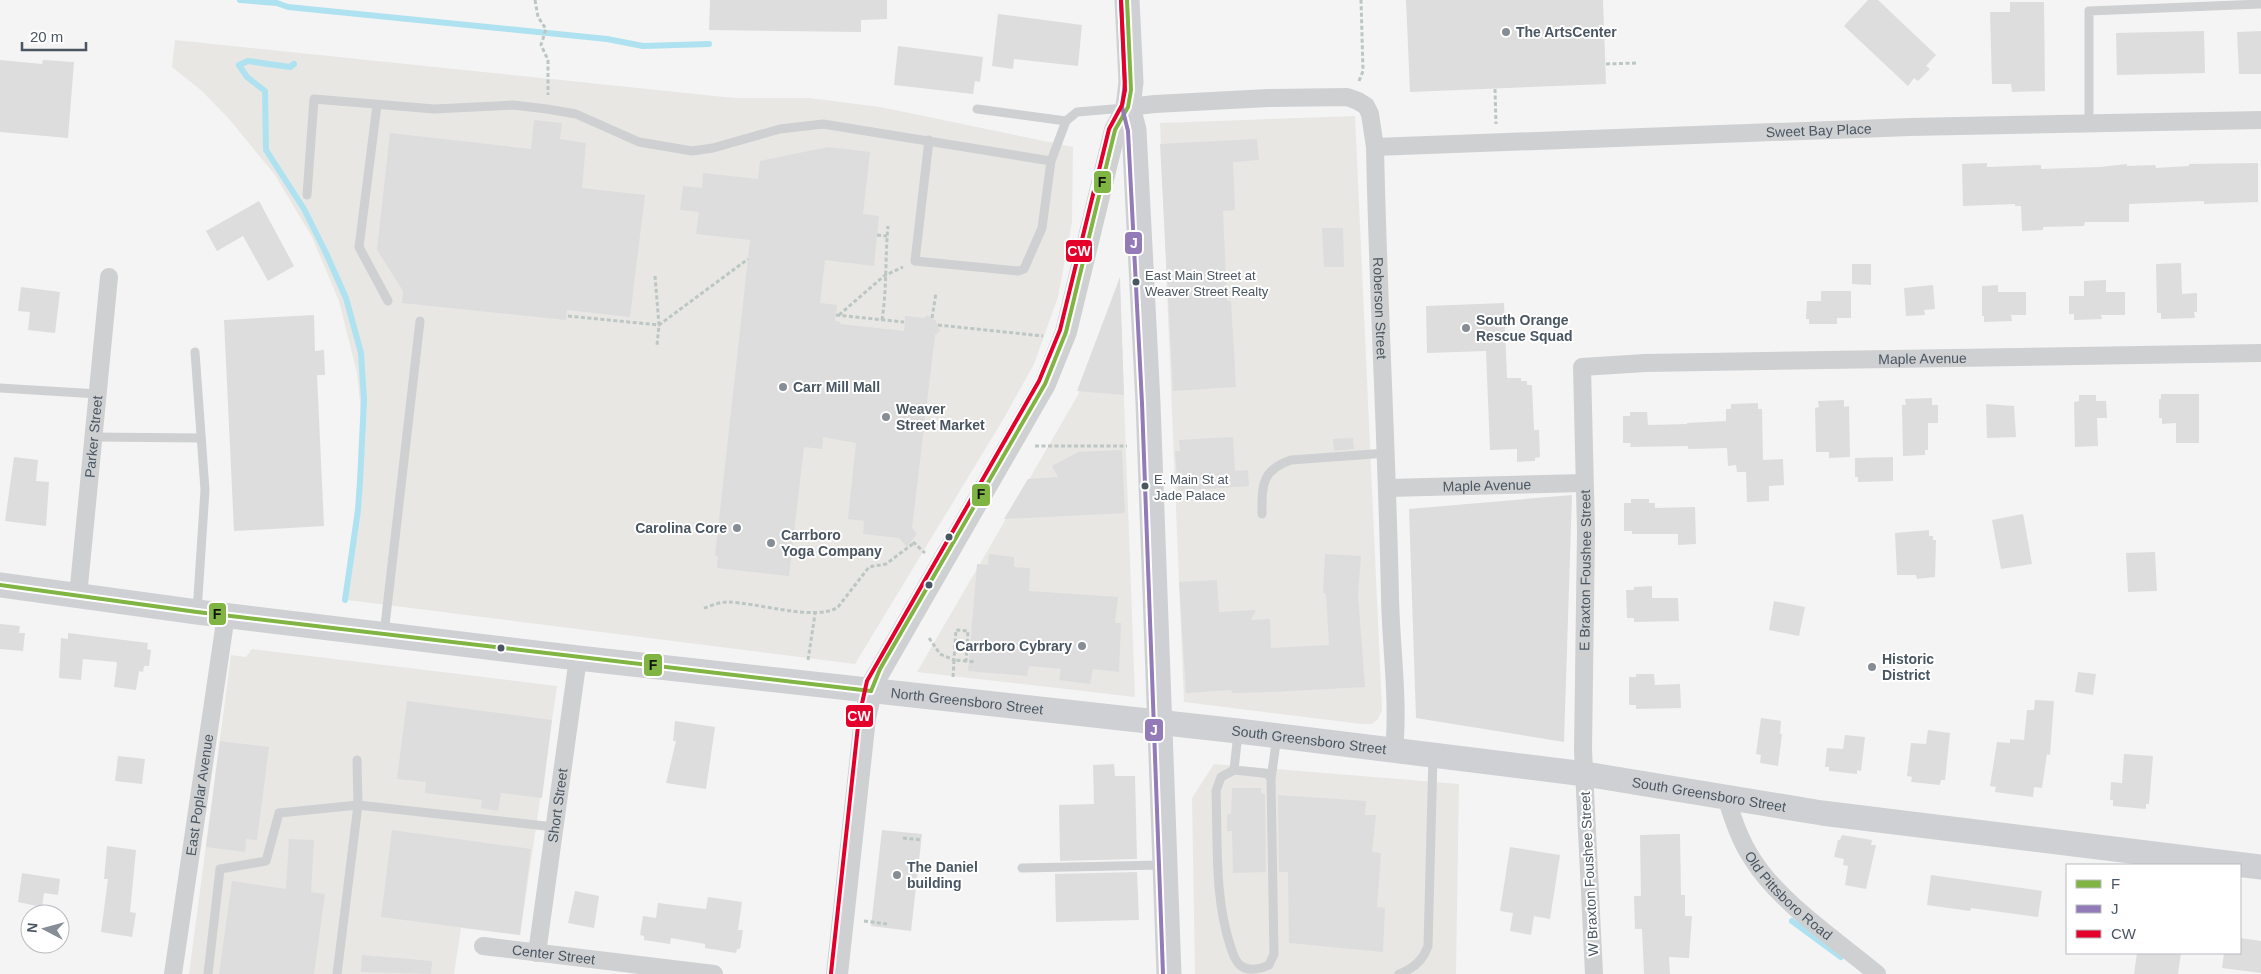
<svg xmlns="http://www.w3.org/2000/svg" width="2261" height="974" font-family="Helvetica,sans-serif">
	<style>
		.commercial { fill: #e8e7e3 }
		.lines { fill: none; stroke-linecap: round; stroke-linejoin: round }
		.stream { stroke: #aee2f0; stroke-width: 6 }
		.building { fill: #ddddde }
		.path { stroke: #bcc7c4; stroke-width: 3; stroke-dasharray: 4 2.5; stroke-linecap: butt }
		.service { stroke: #ced0d2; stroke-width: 9 }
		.minor { stroke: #ced0d2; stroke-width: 18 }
		.tertiary { stroke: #ced0d2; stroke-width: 22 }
		.secondary { stroke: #ced0d4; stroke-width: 25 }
		.bus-1-casing { stroke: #fff; stroke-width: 8 }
		.bus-2-casing { stroke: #fff; stroke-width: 8 }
		.bus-3-casing { stroke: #fff; stroke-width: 8 }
		.bus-1 { stroke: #81b543; stroke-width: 4 }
		.bus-2 { stroke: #937bb8; stroke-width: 4 }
		.bus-3 { stroke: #e4002b; stroke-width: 4 }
		.poi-dot { fill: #868d94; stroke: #fff; stroke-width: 2 }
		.bus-dot { fill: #4a5661; stroke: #fff; stroke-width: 2 }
		.labels { text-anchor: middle; stroke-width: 4; stroke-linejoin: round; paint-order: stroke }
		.bus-label { font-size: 13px; fill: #4a5661; stroke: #fff; text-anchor: start }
		.poi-label { font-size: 14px; font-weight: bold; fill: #4a5661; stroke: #fff; text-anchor: start }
		.street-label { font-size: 14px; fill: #4a5661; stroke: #fff }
		.line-badge { stroke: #fff; stroke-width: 2 }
		.badge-label { font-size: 14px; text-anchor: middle; font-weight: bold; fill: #fff }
		.pale-badge-label { font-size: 14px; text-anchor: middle; font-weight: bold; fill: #111 }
	</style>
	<rect width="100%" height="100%" fill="#f4f4f4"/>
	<g class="commercial">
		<polygon points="175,40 734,98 809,98 880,107 1073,147 1072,222 1058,297 1034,364 1004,418 855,664 347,600 348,581 361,509 364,444 357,373 339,301 312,237 275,175 229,119 202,91 172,67"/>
		<polygon points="1355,116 1382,710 1378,719 1372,724 1362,724 1184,702 1160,123"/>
		<polygon points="1120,292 1135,697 917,672 1078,395"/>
		<polygon points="252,649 557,686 520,935 461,928 454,974 189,974 231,655 246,657"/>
		<polygon points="1214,764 1459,784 1456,974 1195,974 1192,798"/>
	</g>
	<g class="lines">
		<g class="stream">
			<polyline points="240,0 277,3 288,7 607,39 643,46 709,44"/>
			<polyline points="294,64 290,67 248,61 239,65 247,77 265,91 266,150 304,209 326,253 346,298 361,353 364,400 360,481 358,510 345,600"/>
			<polyline points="1792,921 1841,957"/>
		</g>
	</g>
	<g class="building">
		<polygon points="710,0 887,0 887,19 861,20 861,32 709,30"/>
		<polygon points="1406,0 1603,0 1606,84 1410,92"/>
		<polygon points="1868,0 1878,0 1936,55 1926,66 1930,69 1918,81 1914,78 1908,86 1844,26"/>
		<polygon points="2010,2 2044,2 2045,91 2012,92 2011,84 1992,84 1990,12 2010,12"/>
		<polygon points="998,14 1082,25 1078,66 1014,59 1013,69 992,66"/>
		<polygon points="2204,31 2205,73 2117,75 2116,33"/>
		<polygon points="2261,31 2261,74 2239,74 2237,32"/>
		<polygon points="898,46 983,57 980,82 975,81 973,94 894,85"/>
		<polygon points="0,60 42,64 43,60 74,62 68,138 0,132"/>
		<polygon points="534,120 562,123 560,139 586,143 582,188 645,195 630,317 567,310 566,320 402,303 403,291 377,250 390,133 531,149"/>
		<polygon points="1257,139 1259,160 1233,162 1235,210 1223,211 1227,301 1231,301 1236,387 1173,391 1160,144"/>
		<polygon points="828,147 870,152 863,214 879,216 874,266 825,260 820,303 837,305 835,321 840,322 840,324 904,331 905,316 924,318 927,315 936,321 940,331 935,335 912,528 917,534 907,547 899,538 863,534 864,521 848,519 856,443 823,437 822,449 804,447 789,576 717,568 718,556 715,556 750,240 696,234 699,212 680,210 683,186 702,188 703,173 758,179 760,161"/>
		<polygon points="1987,163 1987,167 2041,165 2041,169 2100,167 2127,164 2127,166 2155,165 2156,168 2189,166 2189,164 2258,163 2258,202 2204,204 2204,201 2129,204 2129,222 2085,222 2084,226 2043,227 2043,230 2022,231 2021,206 2015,206 2015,204 1963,206 1962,164"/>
		<polygon points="259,201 294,266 268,281 243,236 217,251 206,231"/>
		<polygon points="1322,228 1343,228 1344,267 1324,267"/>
		<polygon points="2181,263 2182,294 2197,293 2197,312 2194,312 2195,318 2161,319 2161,313 2157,313 2156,264"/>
		<polygon points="1852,264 1871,264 1871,285 1852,284"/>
		<polygon points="1120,277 1124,395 1077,391"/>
		<polygon points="2106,280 2106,292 2125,292 2125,315 2101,315 2102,319 2074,320 2074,314 2069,314 2069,296 2084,296 2084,281"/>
		<polygon points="1933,285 1935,309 1924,310 1925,315 1906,316 1904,288"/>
		<polygon points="1998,285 1998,292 2026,292 2026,315 2011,315 2012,321 1984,322 1984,316 1982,316 1982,286"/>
		<polygon points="21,287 60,292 55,333 28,330 30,312 18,311"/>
		<polygon points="1821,291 1851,291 1851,318 1837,318 1837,324 1809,324 1809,319 1806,319 1807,301 1821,301"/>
		<polygon points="1504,303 1507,378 1521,378 1521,381 1527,381 1527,385 1532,385 1534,430 1539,430 1540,457 1535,458 1535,461 1517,462 1517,449 1490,450 1486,351 1427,353 1426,306"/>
		<polygon points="314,315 315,351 324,350 325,375 317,375 324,526 234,531 224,320"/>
		<polygon points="2161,394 2199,394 2199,443 2176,443 2176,423 2162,424 2162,418 2159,418 2159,399 2161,399"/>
		<polygon points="2079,395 2096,395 2096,401 2106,401 2107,418 2097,418 2098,446 2075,447 2074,402 2079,401"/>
		<polygon points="1932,398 1932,405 1938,405 1938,423 1928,423 1928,450 1925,450 1925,455 1903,456 1902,405 1906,405 1905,399"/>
		<polygon points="1844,400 1844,407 1849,406 1850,457 1829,458 1829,452 1816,452 1815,408 1819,407 1818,401"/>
		<polygon points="1758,403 1758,409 1762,409 1763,460 1783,459 1784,485 1769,486 1769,501 1747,502 1746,472 1737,472 1736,465 1728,466 1727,448 1688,449 1688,446 1630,447 1631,443 1623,443 1623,416 1630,416 1630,412 1647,412 1648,425 1687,424 1687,423 1726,421 1726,409 1731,409 1731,404"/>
		<polygon points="1986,404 2014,406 2016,437 1987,438"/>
		<polygon points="1233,437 1235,471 1248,470 1249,486 1178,491 1175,451 1180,451 1179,440"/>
		<polygon points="1353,438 1354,449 1334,451 1333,439"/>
		<polygon points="1122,450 1125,513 1004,519 1028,479 1058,477 1052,466 1078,452"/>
		<polygon points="14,457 38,460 36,481 49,482 46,526 5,521"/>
		<polygon points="1893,457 1893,481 1858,482 1858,477 1855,477 1855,458"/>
		<polygon points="1572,495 1564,742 1416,718 1409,509"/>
		<polygon points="1631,499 1649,499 1649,503 1655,503 1655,508 1695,507 1696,544 1678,545 1678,534 1632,534 1632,531 1624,531 1624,503 1631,503"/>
		<polygon points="2023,514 2032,564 2001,569 1992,520"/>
		<polygon points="1929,530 1929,536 1933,536 1933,540 1936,540 1935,577 1917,579 1916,575 1897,575 1895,533"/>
		<polygon points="2155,552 2157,591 2128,592 2126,553"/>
		<polygon points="989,554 1014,557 1014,567 1030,568 1029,591 1118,597 1115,623 1121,623 1119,672 1093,669 1090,684 1059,680 1061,669 1029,666 1027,676 968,671 977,564 988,565"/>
		<polygon points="1325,554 1361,556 1358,595 1365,687 1272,692 1232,693 1231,690 1186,693 1179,582 1217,580 1219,612 1256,610 1251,620 1270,619 1271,648 1329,645 1326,594 1323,593"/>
		<polygon points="1652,586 1652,598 1678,598 1679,621 1634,622 1634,618 1627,618 1626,590 1634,590 1634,587"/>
		<polygon points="1774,601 1805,607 1799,636 1769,630"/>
		<polygon points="0,624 20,626 19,633 25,633 23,651 0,649"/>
		<polygon points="68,633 148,643 147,649 151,650 149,666 144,666 143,672 139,671 136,690 114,687 117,663 116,662 83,659 81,680 59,678 61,638 68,639"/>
		<polygon points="2078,672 2096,674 2093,695 2075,692"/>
		<polygon points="1636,674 1654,674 1655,685 1680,684 1681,708 1636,709 1636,705 1629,705 1629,677 1636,677"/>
		<polygon points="2035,700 2054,701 2050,755 2047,754 2042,788 2034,787 2033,797 1995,792 1996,787 1990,786 1997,742 2010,743 2010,739 2024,740 2027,710 2034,710"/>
		<polygon points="407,701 552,720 542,798 501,793 498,811 481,808 482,800 425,793 426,782 397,779"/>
		<polygon points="1761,718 1781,721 1780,734 1782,734 1778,766 1760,763 1761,755 1756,754"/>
		<polygon points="675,721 715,727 706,789 666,783 676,741 673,741"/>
		<polygon points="1928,730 1950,733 1945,780 1941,780 1940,785 1911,782 1912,777 1907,776 1911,743 1926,744"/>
		<polygon points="1845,735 1865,737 1861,771 1857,770 1857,774 1829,771 1829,767 1825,767 1827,748 1843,749"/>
		<polygon points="220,741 269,747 257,840 246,839 245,852 206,847"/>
		<polygon points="2124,754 2153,756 2149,804 2146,804 2146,809 2113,806 2113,800 2110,800 2111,782 2122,783"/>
		<polygon points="118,756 145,759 142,784 115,781"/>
		<polygon points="1114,764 1115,776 1135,776 1137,859 1060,861 1059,805 1094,804 1093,765"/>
		<polygon points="1232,788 1261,788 1261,793 1265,794 1266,872 1233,873 1232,831 1227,831 1227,814 1231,814"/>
		<polygon points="1278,795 1366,801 1365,815 1376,815 1372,852 1381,853 1377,907 1385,908 1383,952 1289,943 1288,872 1279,872"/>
		<polygon points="392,830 531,849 520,935 381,917"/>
		<polygon points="882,830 922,834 911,931 871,926"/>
		<polygon points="1680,834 1681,895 1685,895 1685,916 1692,916 1689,958 1669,957 1670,974 1644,974 1642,929 1635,929 1634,896 1641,896 1640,835"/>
		<polygon points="1842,835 1872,840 1871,845 1876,845 1866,889 1845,885 1848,866 1843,865 1844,859 1834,857 1838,840 1840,840"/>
		<polygon points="289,839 314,840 311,892 325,894 314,974 219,974 232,881 286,889"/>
		<polygon points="107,846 136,850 130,912 136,913 132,937 101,932 108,879 104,879"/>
		<polygon points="1510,847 1560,855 1550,919 1534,916 1531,935 1510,931 1513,913 1500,911"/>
		<polygon points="1137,872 1139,920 1056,922 1055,874"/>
		<polygon points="22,873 60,879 58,895 44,893 42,907 18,902"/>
		<polygon points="1931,875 2042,891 2038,917 1971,908 1970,911 1927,905"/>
		<polygon points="575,891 599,896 594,928 568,923"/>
		<polygon points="708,897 742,902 738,930 743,930 740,949 737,949 736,953 705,948 705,944 671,938 670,944 644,940 644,936 640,935 643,916 656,918 658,903 706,909"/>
		<polygon points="2240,938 2261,941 2261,973 2222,968 2224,953 2240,953"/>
		<polygon points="2137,953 2181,953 2178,974 2134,974"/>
		<polygon points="362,955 432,961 431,974 361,972"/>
	</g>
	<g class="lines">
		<g class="path">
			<polyline points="535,0 538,17 546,29 541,45 548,60 548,95"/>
			<polyline points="1606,64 1637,63"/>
			<polyline points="1359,81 1363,71 1361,0"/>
			<polyline points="1495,89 1496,124"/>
			<polyline points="877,235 887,236"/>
			<polyline points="655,276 659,325 657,345"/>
			<polyline points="836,315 904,322"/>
			<polyline points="839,315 884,276 903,267"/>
			<polyline points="568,316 659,325 748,259"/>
			<polyline points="932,318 936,293"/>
			<path d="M882 320C887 289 885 257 888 226"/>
			<polyline points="938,325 1043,336"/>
			<polyline points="1035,446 1127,446"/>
			<polyline points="913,542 925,553"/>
			<path d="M704 608C711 606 719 602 727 602 755 602 817 622 838 607L869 567 886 564 914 543"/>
			<polyline points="929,638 940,654 954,660 956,630 968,631 966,661 975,662"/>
			<polyline points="808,660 815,614"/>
			<polyline points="953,677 954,660 966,661"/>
			<polyline points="903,838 922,840"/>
			<polyline points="864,921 887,924"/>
		</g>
		<g class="service">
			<polyline points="377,105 359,247 388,301"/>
			<polyline points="977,109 1066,121"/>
			<polyline points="2089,124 2089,11 2261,4"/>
			<polyline points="929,140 915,261 1018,271 1024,269 1042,228 1051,161 1066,121 1077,112 1125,108"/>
			<polyline points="307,195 314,99 434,109 513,105 547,109 576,114 639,142 692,151 713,148 780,129 823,124 1051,161"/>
			<polyline points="195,352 205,490 197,612"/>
			<polyline points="0,388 98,394"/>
			<polyline points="94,437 201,438"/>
			<path d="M1262 514C1262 486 1261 470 1291 460L1387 453"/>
			<polyline points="384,634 420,321"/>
			<polyline points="1234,770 1238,733"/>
			<path d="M1271 779 1268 774 1263 773 1234 770 1221 777 1216 791C1218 843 1214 898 1231 948 1233 954 1235 961 1240 965 1248 972 1261 969 1269 965L1274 954 1271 779 1277 736"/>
			<polyline points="1022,868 1162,865"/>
			<polyline points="208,974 220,869 266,861 279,813 358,805 554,827"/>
			<polyline points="337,974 358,805 357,760"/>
			<path d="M1399 974C1413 969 1423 961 1428 946L1433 756"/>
		</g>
		<g class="minor">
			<path id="s1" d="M1128 107 1155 104 1268 98 1347 97 1358 101 1366 106 1370 114 1375 147C1378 297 1387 447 1390 597 1391 648 1399 700 1394 751"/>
			<path id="s2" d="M1375 147 1910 127 2261 120"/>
			<path id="s3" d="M1388 488 1584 483"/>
			<path id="s4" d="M78 596 109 277"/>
			<path id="s5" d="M1726 797C1733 819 1740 841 1753 860 1779 902 1839 942 1877 974"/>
			<path id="s6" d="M483 946 714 974"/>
			<path id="s7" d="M537 953 578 658"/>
			<path id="s8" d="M173 974 226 615"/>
			<path id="s9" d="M1594 974 1583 750 1586 531 1582 367 1645 363 2261 353"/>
		</g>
		<polyline class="tertiary" points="837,974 865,718 873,683 1045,384 1066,332 1115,130 1128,107"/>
		<g class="secondary">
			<polyline points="1127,0 1131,82 1128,107 1134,130 1148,403 1169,974"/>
			<path id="s10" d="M0 585 197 612 578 658 1238 731 1585 774 1822 813 2261 867"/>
		</g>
		<defs>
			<g id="bus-1">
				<polyline points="0,585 197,612 871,691"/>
				<polyline points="871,691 880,669 1045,384 1066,332 1115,130 1128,107 1131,90 1127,0"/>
			</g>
			<polyline id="bus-2" points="1121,0 1125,82 1122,107 1128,131 1142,403 1163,974"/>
			<polyline id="bus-3" points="831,973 859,717 867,681 1039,381 1060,330 1109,129 1122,105 1125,90 1121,0"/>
		</defs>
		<use href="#bus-1" class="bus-1-casing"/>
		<use href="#bus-2" class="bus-2-casing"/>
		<use href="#bus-3" class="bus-3-casing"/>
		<use href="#bus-1" class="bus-1"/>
		<use href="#bus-2" class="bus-2"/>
		<use href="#bus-3" class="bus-3"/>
	</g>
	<g class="poi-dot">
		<circle cx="1506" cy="32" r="5"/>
		<circle cx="1466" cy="328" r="5"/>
		<circle cx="783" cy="387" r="5"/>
		<circle cx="886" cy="417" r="5"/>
		<circle cx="737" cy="528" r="5"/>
		<circle cx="771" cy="543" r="5"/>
		<circle cx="1082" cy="646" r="5"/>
		<circle cx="1872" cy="667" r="5"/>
		<circle cx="897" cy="875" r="5"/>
	</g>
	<g class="bus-dot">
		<circle cx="1136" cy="282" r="4.5"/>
		<circle cx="1145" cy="486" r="4.5"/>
		<circle cx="949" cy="537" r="4.5"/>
		<circle cx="929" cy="585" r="4.5"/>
		<circle cx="501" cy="648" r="4.5"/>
	</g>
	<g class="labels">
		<g class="bus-label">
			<text x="1145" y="280">East Main Street at<tspan x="1145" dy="16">Weaver Street Realty</tspan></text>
			<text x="1154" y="484">E. Main St at<tspan x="1154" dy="16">Jade Palace</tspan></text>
		</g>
		<g class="poi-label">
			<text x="1516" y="37">The ArtsCenter</text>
			<text x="1476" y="325">South Orange<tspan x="1476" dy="16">Rescue Squad</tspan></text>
			<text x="793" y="392">Carr Mill Mall</text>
			<text x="896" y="414">Weaver<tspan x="896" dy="16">Street Market</tspan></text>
			<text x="727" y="533" text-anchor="end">Carolina Core</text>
			<text x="781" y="540">Carrboro<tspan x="781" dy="16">Yoga Company</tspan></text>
			<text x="1072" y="651" text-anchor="end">Carrboro Cybrary</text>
			<text x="1882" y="664">Historic<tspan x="1882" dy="16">District</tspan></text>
			<text x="907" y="872">The Daniel<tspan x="907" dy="16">building</tspan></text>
		</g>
		<g class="street-label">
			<text dy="5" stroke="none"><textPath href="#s2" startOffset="444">Sweet Bay Place</textPath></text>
			<text dy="5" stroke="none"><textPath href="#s1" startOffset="444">Roberson Street</textPath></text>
			<text dy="5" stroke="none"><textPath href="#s9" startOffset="948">Maple Avenue</textPath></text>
			<text dy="5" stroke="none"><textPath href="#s4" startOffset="160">Parker Street</textPath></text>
			<text dy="5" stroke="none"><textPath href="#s3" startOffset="99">Maple Avenue</textPath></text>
			<text dy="5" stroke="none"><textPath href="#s9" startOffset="404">E Braxton Foushee Street</textPath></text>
			<text dy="5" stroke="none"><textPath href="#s10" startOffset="974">North Greensboro Street</textPath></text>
			<text dy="5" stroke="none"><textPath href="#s10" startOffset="1318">South Greensboro Street</textPath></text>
			<text dy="5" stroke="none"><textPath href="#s8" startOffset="181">East Poplar Avenue</textPath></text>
			<text dy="5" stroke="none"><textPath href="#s10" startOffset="1722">South Greensboro Street</textPath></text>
			<text dy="5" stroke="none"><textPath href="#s7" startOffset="149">Short Street</textPath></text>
			<text transform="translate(1589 874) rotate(-93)" y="5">W Braxton Foushee Street</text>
			<text dy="5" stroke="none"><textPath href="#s5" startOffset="119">Old Pittsboro Road</textPath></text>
			<text dy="5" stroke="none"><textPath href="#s6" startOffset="71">Center Street</textPath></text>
		</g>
	</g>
	<g class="line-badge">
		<rect x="1093" y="170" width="19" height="24" rx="5" fill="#81b543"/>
		<rect x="1124" y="231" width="19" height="24" rx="5" fill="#937bb8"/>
		<rect x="1065" y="239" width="28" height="24" rx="5" fill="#e4002b"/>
		<rect x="971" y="483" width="20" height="24" rx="5" fill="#81b543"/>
		<rect x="208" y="602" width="19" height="24" rx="5" fill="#81b543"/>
		<rect x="643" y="653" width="20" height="24" rx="5" fill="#81b543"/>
		<rect x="845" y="704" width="29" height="24" rx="5" fill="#e4002b"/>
		<rect x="1144" y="718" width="20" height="24" rx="5" fill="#937bb8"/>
	</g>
	<g class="badge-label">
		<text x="1134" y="248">J</text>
		<text x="1079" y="256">CW</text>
		<text x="859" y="721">CW</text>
		<text x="1154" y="735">J</text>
	</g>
	<g class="pale-badge-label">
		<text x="1102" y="187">F</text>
		<text x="981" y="499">F</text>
		<text x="217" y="619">F</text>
		<text x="653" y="670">F</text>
	</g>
	<rect x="2066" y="864" width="175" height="90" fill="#ffffff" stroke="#b7bbc0"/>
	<rect x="2076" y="880" width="25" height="8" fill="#81b543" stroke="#b7bbc0"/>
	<text x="2111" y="889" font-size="15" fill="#4a5661">F</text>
	<rect x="2076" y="905" width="25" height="8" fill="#937bb8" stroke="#b7bbc0"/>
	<text x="2111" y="914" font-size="15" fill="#4a5661">J</text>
	<rect x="2076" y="930" width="25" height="8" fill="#e4002b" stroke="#b7bbc0"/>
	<text x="2111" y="939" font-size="15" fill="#4a5661">CW</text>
	<g transform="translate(45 929) rotate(276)"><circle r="24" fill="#ffffff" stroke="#b7bbc0"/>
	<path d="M0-4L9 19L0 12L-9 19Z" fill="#868d94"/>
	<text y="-8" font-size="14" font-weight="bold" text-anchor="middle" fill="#4a5661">N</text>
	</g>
	<path d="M22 42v8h64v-8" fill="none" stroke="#4a5661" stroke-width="2.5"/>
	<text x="30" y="42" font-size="15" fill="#4a5661" stroke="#ffffff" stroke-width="4" paint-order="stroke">20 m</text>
</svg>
